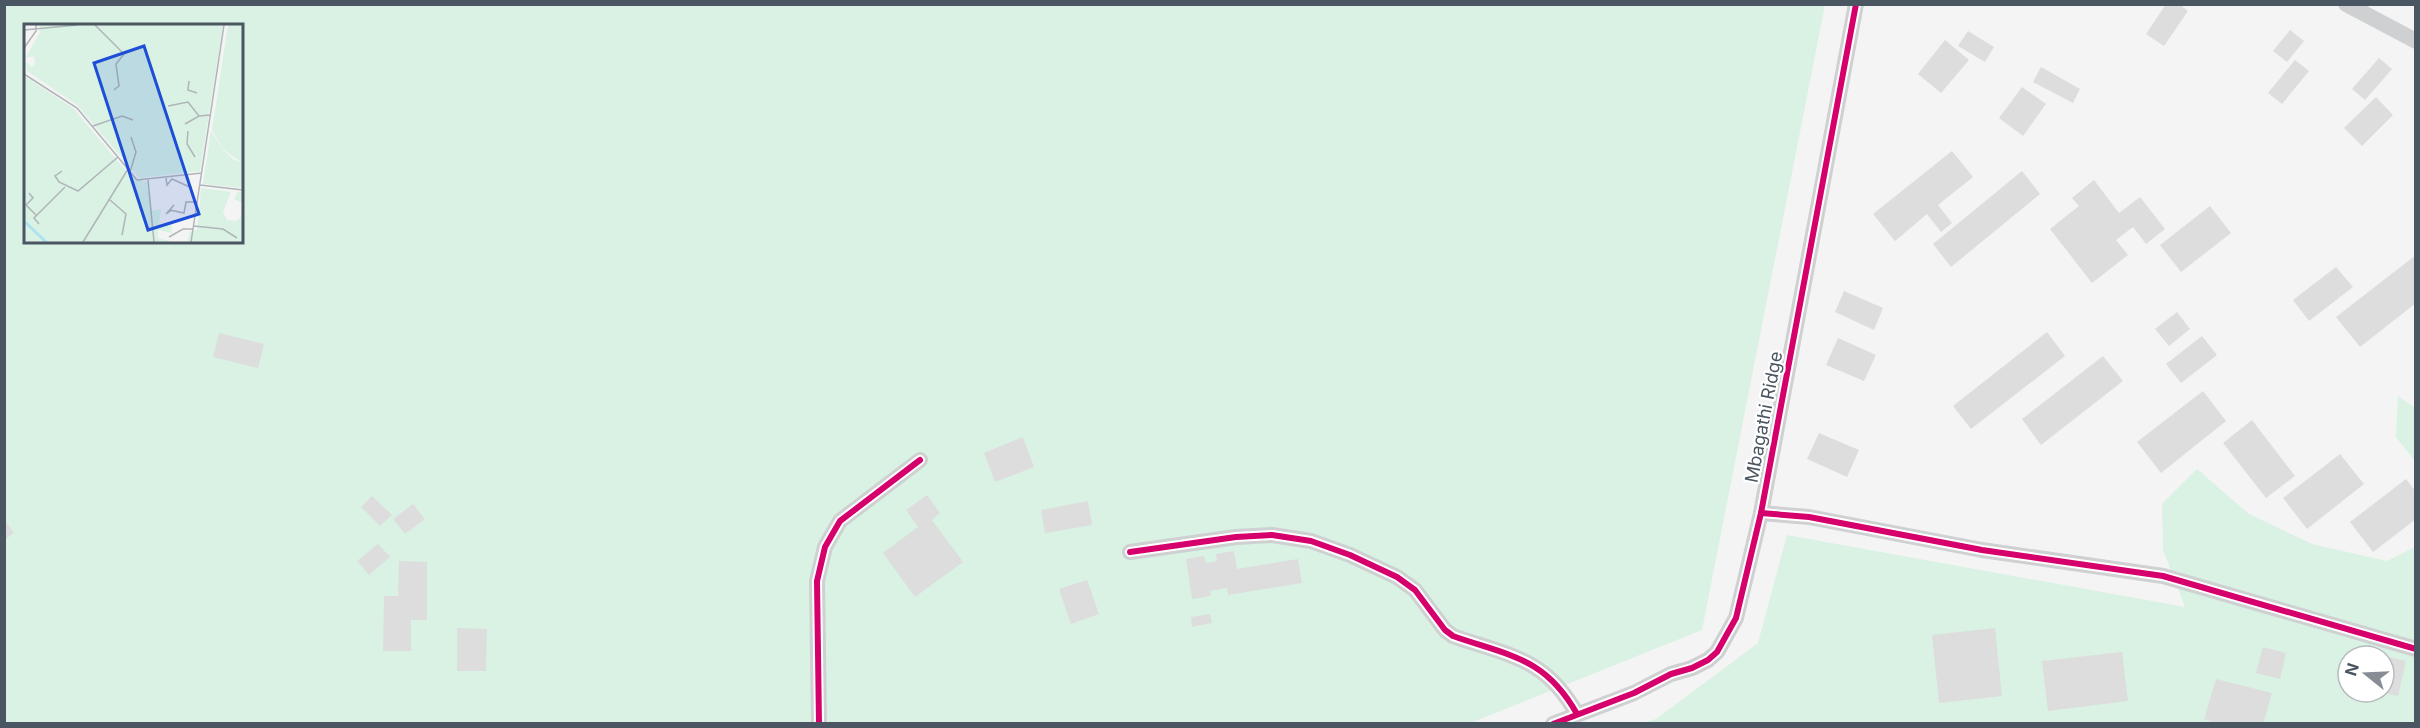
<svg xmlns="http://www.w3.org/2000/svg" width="2420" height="728" font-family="Inter,sans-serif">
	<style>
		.green { fill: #d9f2e3; fill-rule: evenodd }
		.building { fill: #ddddde }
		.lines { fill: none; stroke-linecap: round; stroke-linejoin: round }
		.street { stroke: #ced0d2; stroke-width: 16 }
		.cycleway-casing { stroke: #fff; stroke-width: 10 }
		.cycleway { stroke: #d6006c; stroke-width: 6 }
		.labels { text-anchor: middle; stroke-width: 4.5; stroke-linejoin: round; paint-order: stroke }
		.street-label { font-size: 18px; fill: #4a5661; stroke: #fff }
		.inset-river { fill: none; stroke: #aee2f0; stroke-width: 3 }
		.inset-road { fill: none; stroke: #b0b5b9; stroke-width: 1.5 }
		.view { fill: #1d4ed8; fill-opacity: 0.15; stroke: #1d4ed8; stroke-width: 3 }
		.inset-edge { fill: none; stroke: #4a5661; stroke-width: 3 }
	</style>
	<rect width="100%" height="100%" fill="#f4f4f4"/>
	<g class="green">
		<path d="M4 5H1825L1702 630 1468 724 5 723ZM26 26H242V242H26Z"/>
		<polygon points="2398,396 2415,408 2415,461 2396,437"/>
		<path d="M2197 469 2249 514 2312 544 2387 561 2415 547V723L1640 724 1656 719 1758 643 1787 535 2185 607 2163 550 2162 504ZM2348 656H2384V692H2348Z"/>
	</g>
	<g class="building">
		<polygon points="2166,4 2179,4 2188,11 2164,46 2146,34"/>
		<polygon points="2290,30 2304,41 2287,62 2273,51"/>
		<polygon points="1968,31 1994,47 1985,62 1958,46"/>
		<polygon points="1945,40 1969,60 1941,93 1918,74"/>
		<polygon points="2379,58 2392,69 2365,100 2352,89"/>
		<polygon points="2295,60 2309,71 2282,104 2268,93"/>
		<polygon points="2041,67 2080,89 2073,103 2033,82"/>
		<polygon points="2022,87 2046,104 2023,136 1999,118"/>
		<polygon points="2376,97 2393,115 2362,146 2344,128"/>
		<polygon points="1952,151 1973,177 1938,205 1952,223 1941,232 1927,214 1895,241 1873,214"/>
		<polygon points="2022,171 2040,194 1951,267 1933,244"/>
		<polygon points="2094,180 2119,213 2140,197 2165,229 2146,244 2133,227 2116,240 2128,255 2092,283 2050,229 2079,206 2072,198"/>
		<polygon points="2210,206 2231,233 2181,272 2160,245"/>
		<polygon points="2416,255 2416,303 2360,347 2336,317"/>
		<polygon points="2336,267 2353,287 2309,321 2293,300"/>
		<polygon points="1844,291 1883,308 1874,330 1835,312"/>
		<polygon points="2177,312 2190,329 2169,346 2155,329"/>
		<polygon points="2047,332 2065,356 1971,429 1953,406"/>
		<polygon points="219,333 264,344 258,368 213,357"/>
		<polygon points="2202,336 2217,355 2181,383 2166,364"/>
		<polygon points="1838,338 1876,355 1864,381 1826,365"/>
		<polygon points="2103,356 2123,381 2041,445 2022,419"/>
		<polygon points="2203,391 2226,421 2161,473 2137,442"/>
		<polygon points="2252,420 2295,476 2266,498 2223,443"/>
		<polygon points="1819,433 1859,450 1847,477 1807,459"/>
		<polygon points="1023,437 1034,467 995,482 984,453"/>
		<polygon points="2340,454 2364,484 2307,529 2283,498"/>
		<polygon points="2406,479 2416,492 2416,519 2373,552 2350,522"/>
		<polygon points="927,495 940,513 932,520 963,562 915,597 883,553 918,527 906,510"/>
		<polygon points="372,496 392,515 380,526 361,507"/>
		<polygon points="1088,501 1092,525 1045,533 1041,510"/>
		<polygon points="413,504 425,519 405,534 393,519"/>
		<polygon points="4,519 14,533 4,540"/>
		<polygon points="378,544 390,557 369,575 357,561"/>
		<polygon points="1234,551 1237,569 1298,559 1302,583 1228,595 1227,588 1210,591 1211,596 1192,599 1186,559 1204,556 1206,563 1217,561 1216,554"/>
		<polygon points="399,561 427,562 427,620 411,620 411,651 383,651 384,596 398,596"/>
		<polygon points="1087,580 1099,614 1071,624 1059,589"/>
		<polygon points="1210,614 1212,623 1192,627 1191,617"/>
		<polygon points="457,628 487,629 486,671 457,671"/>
		<polygon points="1995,628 2002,696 1939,703 1932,635"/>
		<polygon points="2263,647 2286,653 2280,679 2256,673"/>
		<polygon points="2122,652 2128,701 2048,711 2042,661"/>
		<polygon points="2384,656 2406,661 2398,696 2384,693"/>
		<polygon points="2216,679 2272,693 2263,724 2218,724 2204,719"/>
	</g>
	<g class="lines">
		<g class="street">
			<polyline points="2346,4 2416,41"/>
			<polyline points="1761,513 1809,517 1982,550 2163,576 2416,649"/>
			<path d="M1130 552 1236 537 1272 535 1311 541 1350 555 1397 577 1415 590 1445 630 1453 636C1509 656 1545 657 1577 714"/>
			<polyline points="819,724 817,581 825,547 840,521 920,460"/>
			<polyline points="1553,724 1634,693 1671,674 1692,668 1708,660 1717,652 1736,618 1761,513 1856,4"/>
		</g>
		<defs>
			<g id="cycleway">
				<polyline points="1761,513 1809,517 1982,550 2163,576 2416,649"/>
				<path d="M1130 552 1236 537 1272 535 1311 541 1350 555 1397 577 1415 590 1445 630 1453 636C1509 656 1545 657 1577 714"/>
				<polyline points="819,724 817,581 825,547 840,521 920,460"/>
				<polyline points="1553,724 1634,693 1671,674 1692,668 1708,660 1717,652 1736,618 1761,513 1856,4"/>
			</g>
		</defs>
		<use href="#cycleway" class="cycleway-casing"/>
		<use href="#cycleway" class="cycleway"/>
	</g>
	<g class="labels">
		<g class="street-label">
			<text transform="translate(1764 417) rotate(-79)" y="6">Mbagathi Ridge</text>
		</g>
	</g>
	<g transform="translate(24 24)">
		<rect width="219" height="219" fill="#f4f4f4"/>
		<path d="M15 1H199L176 147 115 154 53 81 3 47 2 38 8 43 11 40 10 33H2L16 8ZM204 1H219V164L179 160 187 107 200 127 210 136 217 138 200 126 188 106ZM0 52 49 84 107 153 123 158 128 187 137 185 135 200 141 203 147 197 148 209 134 206V214L149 218H0ZM177 164 207 168 199 188 203 196 212 197 217 193 218 179 210 175 214 168 219 169V218H163L166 208 173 206Z" fill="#d9f2e3"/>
		<path class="inset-river" d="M0 197 22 218"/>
		<path class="inset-road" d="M71 1 100 30 92 40 95 62 90 66M0 6 53 1M0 24 12 7V1M0 50 53 84 113 156 178 149M165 57 164 66 173 69M144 82 164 78 175 92M161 100 175 92 186 91M69 102 98 92 109 96M164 107 163 120 171 133M38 147 31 152 35 158 54 167 94 133M106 148 112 128 107 113M142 154 143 161 148 155 168 164M124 156 130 218M176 161 219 166M5 169 9 174 2 181 12 191M86 176 102 190 98 211M146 186 160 189 162 178H174M148 186 142 190 150 181M15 200 10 194 41 163M170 202 199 205 213 214M145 213 159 205H169M59 218 104 145M167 218 200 1"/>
		<path class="view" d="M120 22 175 190 124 206 70 39Z"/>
		<rect width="219" height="219" class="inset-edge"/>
	</g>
	<rect width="2420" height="728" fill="none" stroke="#4a5661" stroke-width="12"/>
	<g transform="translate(2366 674) rotate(288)"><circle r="28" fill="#ffffff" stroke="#b7bbc0" stroke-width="1.5"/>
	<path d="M0-4.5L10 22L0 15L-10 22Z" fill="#868d94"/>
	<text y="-9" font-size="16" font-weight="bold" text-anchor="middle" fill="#4a5661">N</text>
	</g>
</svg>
